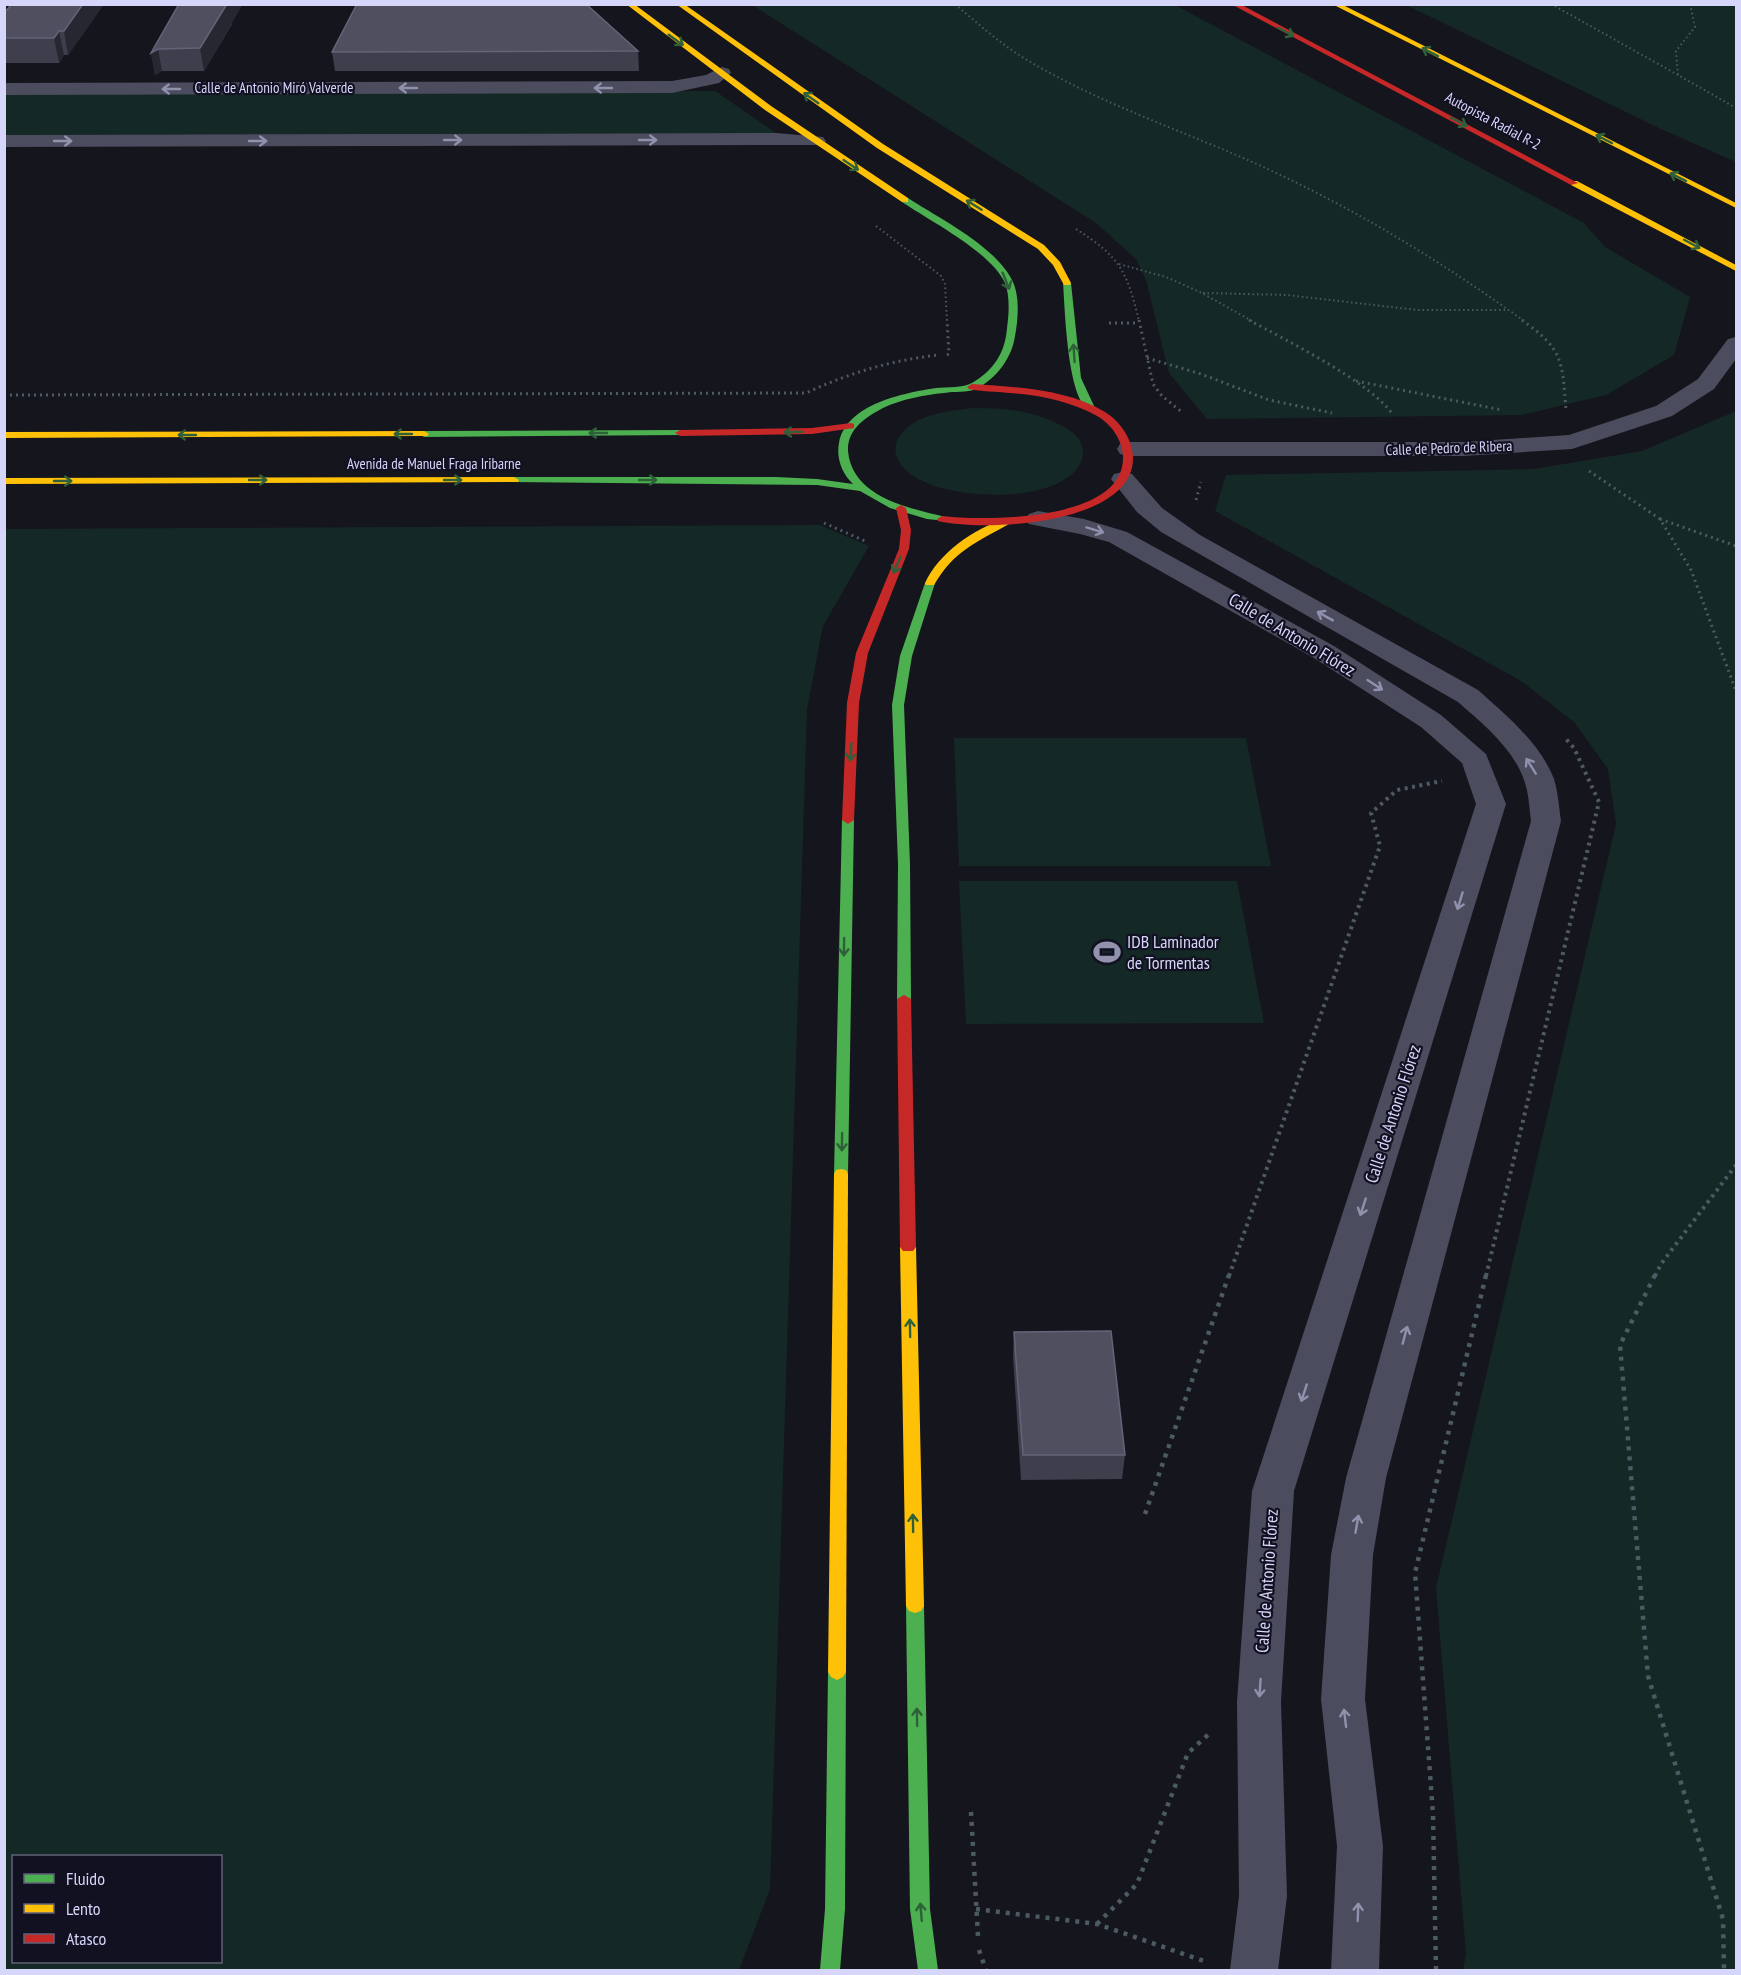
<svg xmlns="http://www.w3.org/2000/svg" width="1741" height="1975" font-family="'PT Sans Narrow',sans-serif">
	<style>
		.green { fill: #142826; fill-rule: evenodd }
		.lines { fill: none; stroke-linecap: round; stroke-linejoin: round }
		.path-far3 { stroke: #4c5a62; stroke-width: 2; stroke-dasharray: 1.5 3; stroke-linecap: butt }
		.path-far2 { stroke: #4c5a62; stroke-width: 3; stroke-dasharray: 2 4; stroke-linecap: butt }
		.path-far1 { stroke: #4c5a62; stroke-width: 4; stroke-dasharray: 3 4.5; stroke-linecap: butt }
		.path { stroke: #4c5a62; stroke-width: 4.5; stroke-dasharray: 4 6; stroke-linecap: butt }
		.street { fill: #4b4c5d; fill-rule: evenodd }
		.fast { fill: #4caf50; fill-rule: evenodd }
		.slow { fill: #ffc107; fill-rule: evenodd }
		.jam { fill: #c62828; fill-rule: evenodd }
		.wall { fill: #3e3e4d }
		.shaded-wall { fill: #272732 }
		.building { fill: #4f4f60; stroke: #646478; stroke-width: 1.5 }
		.oneway { stroke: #2e6039 }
		.oneway2 { stroke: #9091ac }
		.labels { text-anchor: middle; stroke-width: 4.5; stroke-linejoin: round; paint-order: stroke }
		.far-street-label { font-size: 15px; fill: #d6d6fa; stroke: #112 }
		.street-label { font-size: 18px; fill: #d6d6fa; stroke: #112 }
		.poi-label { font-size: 18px; fill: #d6d6fa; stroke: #112; text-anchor: start }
	</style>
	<rect width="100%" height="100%" fill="#15151e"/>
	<g class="green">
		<polygon points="752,5 1175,5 1584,223 1605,247 1690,297 1674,355 1606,395 1522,415 1207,419 1169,373 1146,280 1136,259 1096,223"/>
		<polygon points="1406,5 1736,5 1736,162 1661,129"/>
		<polygon points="715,91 776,133 5,135 4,92"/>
		<path d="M973 408C1008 408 1042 411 1072 432 1079 437 1084 447 1083 455 1074 508 935 503 905 469 896 459 892 450 899 437 913 414 949 411 973 408Z"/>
		<polygon points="1736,411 1736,1970 1463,1970 1466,1954 1436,1588 1616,824 1608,769 1574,722 1521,681 1215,511 1226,475 1534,469 1642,451"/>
		<path d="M820 525 869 546 823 626 807 709 770 1889 739 1970H5V529ZM220 1856V1962H14V1856Z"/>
		<polygon points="954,738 1246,738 1271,866 959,866"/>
		<polygon points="959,881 1237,881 1264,1023 966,1024"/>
	</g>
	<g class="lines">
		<g class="path-far3">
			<path d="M955 4C976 22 996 40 1019 55 1091 100 1173 127 1250 161 1347 204 1438 259 1524 321"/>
			<polyline points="1551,4 1678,75"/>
			<polyline points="1690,4 1695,27 1676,51 1678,75 1736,108"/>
			<polyline points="876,226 941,276 945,284 947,321"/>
			<path d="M1076 229C1120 257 1127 271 1139 321"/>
			<polyline points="1119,264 1166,277 1202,293 1252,321"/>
			<polyline points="1203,293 1287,295 1417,310 1507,310"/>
		</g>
		<g class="path-far2">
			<polyline points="1139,320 1153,384 1162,396 1183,413"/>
			<path d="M1249 320C1287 341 1371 382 1393 415"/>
			<path d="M1522 320C1564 350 1562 361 1566 410"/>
			<polyline points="1109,323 1138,323"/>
			<polyline points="947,355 949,354 947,320"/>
			<polyline points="1147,358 1201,374 1269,400 1332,413"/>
			<polyline points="1356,381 1502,410"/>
			<path d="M4 395 806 393C849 373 892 360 939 355"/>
			<polyline points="1589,471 1660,519 1691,570 1736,691"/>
			<polyline points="1196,500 1201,482"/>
			<polyline points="1660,519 1736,546"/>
			<polyline points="824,523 865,541"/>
		</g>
		<g class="path-far1">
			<polyline points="1229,1276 1380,846 1371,813 1397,790 1442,781"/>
			<polyline points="1486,1276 1599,802 1574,748 1566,739"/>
			<polyline points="1655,1276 1661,1264 1736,1165"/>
		</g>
		<g class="path">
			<polyline points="1655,1275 1620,1345 1648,1676 1723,1919 1724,1970"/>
			<polyline points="1145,1514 1229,1275"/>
			<polyline points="971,1812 978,1936"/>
			<polyline points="976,1909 1097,1924 1204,1961"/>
			<polyline points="1097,1924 1137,1884 1188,1753 1210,1733"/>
			<polyline points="979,1950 986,1970"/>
			<polyline points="1436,1970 1433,1814 1415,1573 1486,1275"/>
		</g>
		<g class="street">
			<polygon points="722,67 729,69 731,73 719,83 672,93 4,95 4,83 672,81 706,75"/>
			<polygon points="776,133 823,137 826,141 823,145 776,145 4,147 4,135"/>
			<polygon points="1736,337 1736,359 1714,389 1672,416 1572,449 1464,456 1129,456 1120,454 1117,449 1120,444 1129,442 1464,442 1569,435 1656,406 1698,379 1728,339"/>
			<path d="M1123 472 1132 474 1162 508 1200 535 1478 690C1506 715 1540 743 1554 779 1558 792 1559 807 1561 821L1386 1478 1373 1555 1365 1699 1383 1846 1379 1970H1331L1337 1846 1321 1699 1331 1555 1346 1478 1531 821C1529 807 1529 793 1524 780 1513 748 1482 723 1458 702L1161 532 1137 512 1111 479 1114 474Z"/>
			<polygon points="1038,511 1084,519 1127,532 1334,646 1441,715 1486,754 1506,804 1294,1491 1281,1702 1287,1896 1278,1970 1230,1970 1239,1896 1237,1702 1252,1491 1476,804 1462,763 1421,727 1314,658 1109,542 1080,534 1029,524 1025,519 1029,514"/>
		</g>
		<g class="fast">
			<path d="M902 198H908C940 219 996 246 1013 282 1020 298 1018 320 1015 336 1012 358 996 379 976 389 967 393 954 391 944 393 924 395 902 399 883 408 866 417 847 429 848 451 852 497 908 508 946 517V521L927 519 890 508 860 491 817 485 510 482 509 480 514 477H776L817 479 853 484C842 474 836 458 839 443 846 404 904 393 936 388 947 387 963 388 972 383 994 370 1005 353 1007 328 1009 314 1010 296 1005 283 991 252 930 221 902 202Z"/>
			<path d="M1067 280 1071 283 1081 378 1095 408 1090 411C1067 400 1065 308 1063 283Z"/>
			<polygon points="680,430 683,431 683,435 424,437 419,434 424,431"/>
			<polygon points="930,580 935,583 912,656 904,705 910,864 911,999 904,1003 897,999 898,864 892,705 900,656 925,583"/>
			<polygon points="848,816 854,820 848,1174 846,1178 836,1178 834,1174 842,820"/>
			<polygon points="915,1599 921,1601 924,1606 930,1909 938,1970 918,1970 910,1909 906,1606 909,1601"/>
			<polygon points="837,1664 843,1667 846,1672 845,1909 840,1970 820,1970 825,1909 828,1672 831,1667"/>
		</g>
		<g class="slow">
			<polygon points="626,4 634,4 771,106 908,198 908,202 902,202 765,110"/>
			<polygon points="676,4 684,4 883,144 1044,245 1060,262 1071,283 1070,285 1064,285 1053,265 1038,249 877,148"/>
			<polygon points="1332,4 1341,4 1736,203 1736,208"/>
			<polygon points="1571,181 1577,181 1736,265 1736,271 1571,185"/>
			<polygon points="424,431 429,434 427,436 4,438 4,432"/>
			<polygon points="514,477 519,480 518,482 4,484 4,478"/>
			<path d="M1005 519 1009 520V524C975 543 954 551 934 585H926L925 583C939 553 973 529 1005 519Z"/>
			<polygon points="841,1169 846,1170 848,1174 846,1672 843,1677 837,1680 831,1677 828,1672 834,1174 836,1170"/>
			<polygon points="908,1242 913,1243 916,1247 924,1606 921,1611 915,1613 909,1611 906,1606 900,1247 903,1243"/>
		</g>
		<g class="jam">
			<polygon points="1231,4 1240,4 1578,183 1571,185"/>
			<path d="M972 384C1015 387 1067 389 1105 412 1121 422 1132 439 1133 457 1135 525 984 532 938 521L937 519 942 516C985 521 1126 522 1123 456 1122 439 1111 424 1097 416 1070 401 1039 395 1009 393 996 391 982 392 969 389L967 387Z"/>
			<polygon points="851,423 854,424 854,428 812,434 680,436 675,433 680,430 812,428"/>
			<polygon points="901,505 906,508 911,530 909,549 868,653 859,703 854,820 848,824 842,820 847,703 856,653 899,549 901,530 896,508"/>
			<polygon points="904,995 911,999 916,1247 913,1251 903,1251 900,1247 897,999"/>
		</g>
	</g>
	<g class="wall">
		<polygon points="12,4 104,4 68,55 64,55 59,63 4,63 4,13"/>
		<polygon points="179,4 232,24 204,71 162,71 155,75 151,53"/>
		<polygon points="638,51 639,71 335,71 332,52"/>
		<polygon points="1014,1332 1125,1455 1122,1479 1021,1480 1013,1356"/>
	</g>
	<g class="shaded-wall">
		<polygon points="83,4 104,4 68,55 64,31"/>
		<polygon points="227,4 243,4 204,71 200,48"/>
		<polygon points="59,31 64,55 59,63 54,38"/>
		<polygon points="158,49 162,71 155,75 151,53"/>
	</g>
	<g class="building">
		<polygon points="12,4 83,4 64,31 59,31 54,38 4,38 4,13"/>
		<polygon points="179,4 227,4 200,48 158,49 151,53"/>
		<polygon points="357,4 586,4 638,51 332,52"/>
		<polygon points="1111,1331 1125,1455 1023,1455 1014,1332"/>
	</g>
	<defs><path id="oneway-shaft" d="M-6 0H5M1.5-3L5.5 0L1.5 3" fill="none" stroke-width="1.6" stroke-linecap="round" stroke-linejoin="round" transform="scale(1.5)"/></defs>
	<g class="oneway">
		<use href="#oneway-shaft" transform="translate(1286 32) rotate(28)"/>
		<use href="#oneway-shaft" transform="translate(676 40) rotate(36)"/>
		<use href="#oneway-shaft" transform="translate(1430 52) rotate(-153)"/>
		<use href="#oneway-shaft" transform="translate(811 98) rotate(-145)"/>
		<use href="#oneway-shaft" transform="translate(1459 122) rotate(28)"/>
		<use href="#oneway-shaft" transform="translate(1604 139) rotate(-153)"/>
		<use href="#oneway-shaft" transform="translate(851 165) rotate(34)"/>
		<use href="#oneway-shaft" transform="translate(1678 177) rotate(-153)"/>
		<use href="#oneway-shaft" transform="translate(974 205) rotate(-148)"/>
		<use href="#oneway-shaft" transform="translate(1692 244) rotate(28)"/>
		<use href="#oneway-shaft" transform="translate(1006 281) rotate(68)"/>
		<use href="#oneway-shaft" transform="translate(1074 353) rotate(-94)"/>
		<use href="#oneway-shaft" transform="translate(793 432) rotate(178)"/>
		<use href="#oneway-shaft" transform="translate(598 433) rotate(180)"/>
		<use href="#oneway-shaft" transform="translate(403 434) rotate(180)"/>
		<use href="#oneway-shaft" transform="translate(187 435) rotate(180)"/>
		<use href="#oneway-shaft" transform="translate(258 480)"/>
		<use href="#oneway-shaft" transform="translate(453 480)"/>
		<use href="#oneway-shaft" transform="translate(648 480)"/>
		<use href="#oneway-shaft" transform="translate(63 481)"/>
		<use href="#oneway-shaft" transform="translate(897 565) rotate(114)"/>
		<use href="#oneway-shaft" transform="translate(851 752) rotate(93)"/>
		<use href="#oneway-shaft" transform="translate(844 947) rotate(91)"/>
		<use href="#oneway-shaft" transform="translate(842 1142) rotate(91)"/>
		<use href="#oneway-shaft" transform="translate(910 1328) rotate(-91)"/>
		<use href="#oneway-shaft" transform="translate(913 1523) rotate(-91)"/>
		<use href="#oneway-shaft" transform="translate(917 1717) rotate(-91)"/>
		<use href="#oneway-shaft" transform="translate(921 1912) rotate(-95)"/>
	</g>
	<g class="oneway2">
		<use href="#oneway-shaft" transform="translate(408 88) rotate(180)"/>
		<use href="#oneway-shaft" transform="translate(603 88) rotate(180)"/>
		<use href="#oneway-shaft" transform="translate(171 89) rotate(180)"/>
		<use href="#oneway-shaft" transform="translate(453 140)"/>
		<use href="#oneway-shaft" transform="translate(648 140)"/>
		<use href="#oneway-shaft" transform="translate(63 141)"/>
		<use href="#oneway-shaft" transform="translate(258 141)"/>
		<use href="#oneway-shaft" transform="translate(1095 530) rotate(17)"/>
		<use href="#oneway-shaft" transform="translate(1325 616) rotate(-151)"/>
		<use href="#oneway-shaft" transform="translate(1375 685) rotate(33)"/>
		<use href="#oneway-shaft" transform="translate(1531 766) rotate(-122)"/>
		<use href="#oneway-shaft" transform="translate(1460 901) rotate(107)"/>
		<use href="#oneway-shaft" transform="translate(1363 1207) rotate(108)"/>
		<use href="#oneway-shaft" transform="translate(1405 1335) rotate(-75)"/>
		<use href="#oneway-shaft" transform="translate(1304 1393) rotate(108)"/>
		<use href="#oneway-shaft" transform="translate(1357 1524) rotate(-80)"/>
		<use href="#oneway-shaft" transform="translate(1260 1688) rotate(94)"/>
		<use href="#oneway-shaft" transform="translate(1345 1718) rotate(-97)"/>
		<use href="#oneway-shaft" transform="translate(1358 1912) rotate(-88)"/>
	</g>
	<defs>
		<symbol id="stadium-bare" viewBox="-9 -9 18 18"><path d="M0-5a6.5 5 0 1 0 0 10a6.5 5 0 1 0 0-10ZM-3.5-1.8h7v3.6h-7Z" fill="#9292ad" stroke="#112" stroke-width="2.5" paint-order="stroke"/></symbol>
	</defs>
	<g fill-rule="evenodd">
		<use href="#stadium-bare" x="1088" y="933" width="38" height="38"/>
	</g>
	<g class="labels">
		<g class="far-street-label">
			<text x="274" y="93">Calle de Antonio Miró Valverde</text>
			<text transform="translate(1493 121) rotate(28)" y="5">Autopista Radial R-2</text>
			<text transform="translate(1449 448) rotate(-2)" y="5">Calle de Pedro de Ribera</text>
			<text x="434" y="469">Avenida de Manuel Fraga Iribarne</text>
		</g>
		<g class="street-label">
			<text transform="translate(1292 635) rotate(31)" y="6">Calle de Antonio Flórez</text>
			<text transform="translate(1393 1114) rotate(-72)" y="6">Calle de Antonio Flórez</text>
			<text transform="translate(1267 1581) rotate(-86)" y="6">Calle de Antonio Flórez</text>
		</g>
		<g class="poi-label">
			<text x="1127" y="948">IDB Laminador<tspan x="1127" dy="21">de Tormentas</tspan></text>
		</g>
	</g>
	<rect width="1741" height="1975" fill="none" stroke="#d6d6fa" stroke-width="12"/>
	<rect x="12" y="1855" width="210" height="108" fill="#111122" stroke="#606078" stroke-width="1.5"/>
	<rect x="24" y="1874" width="30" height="9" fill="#4caf50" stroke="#606078" stroke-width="1.5"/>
	<text x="66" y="1885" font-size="18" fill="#d6d6fa">Fluido</text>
	<rect x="24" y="1904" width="30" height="9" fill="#ffc107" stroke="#606078" stroke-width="1.5"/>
	<text x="66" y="1915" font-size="18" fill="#d6d6fa">Lento</text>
	<rect x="24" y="1934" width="30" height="9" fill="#c62828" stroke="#606078" stroke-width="1.5"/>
	<text x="66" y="1945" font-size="18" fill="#d6d6fa">Atasco</text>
</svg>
